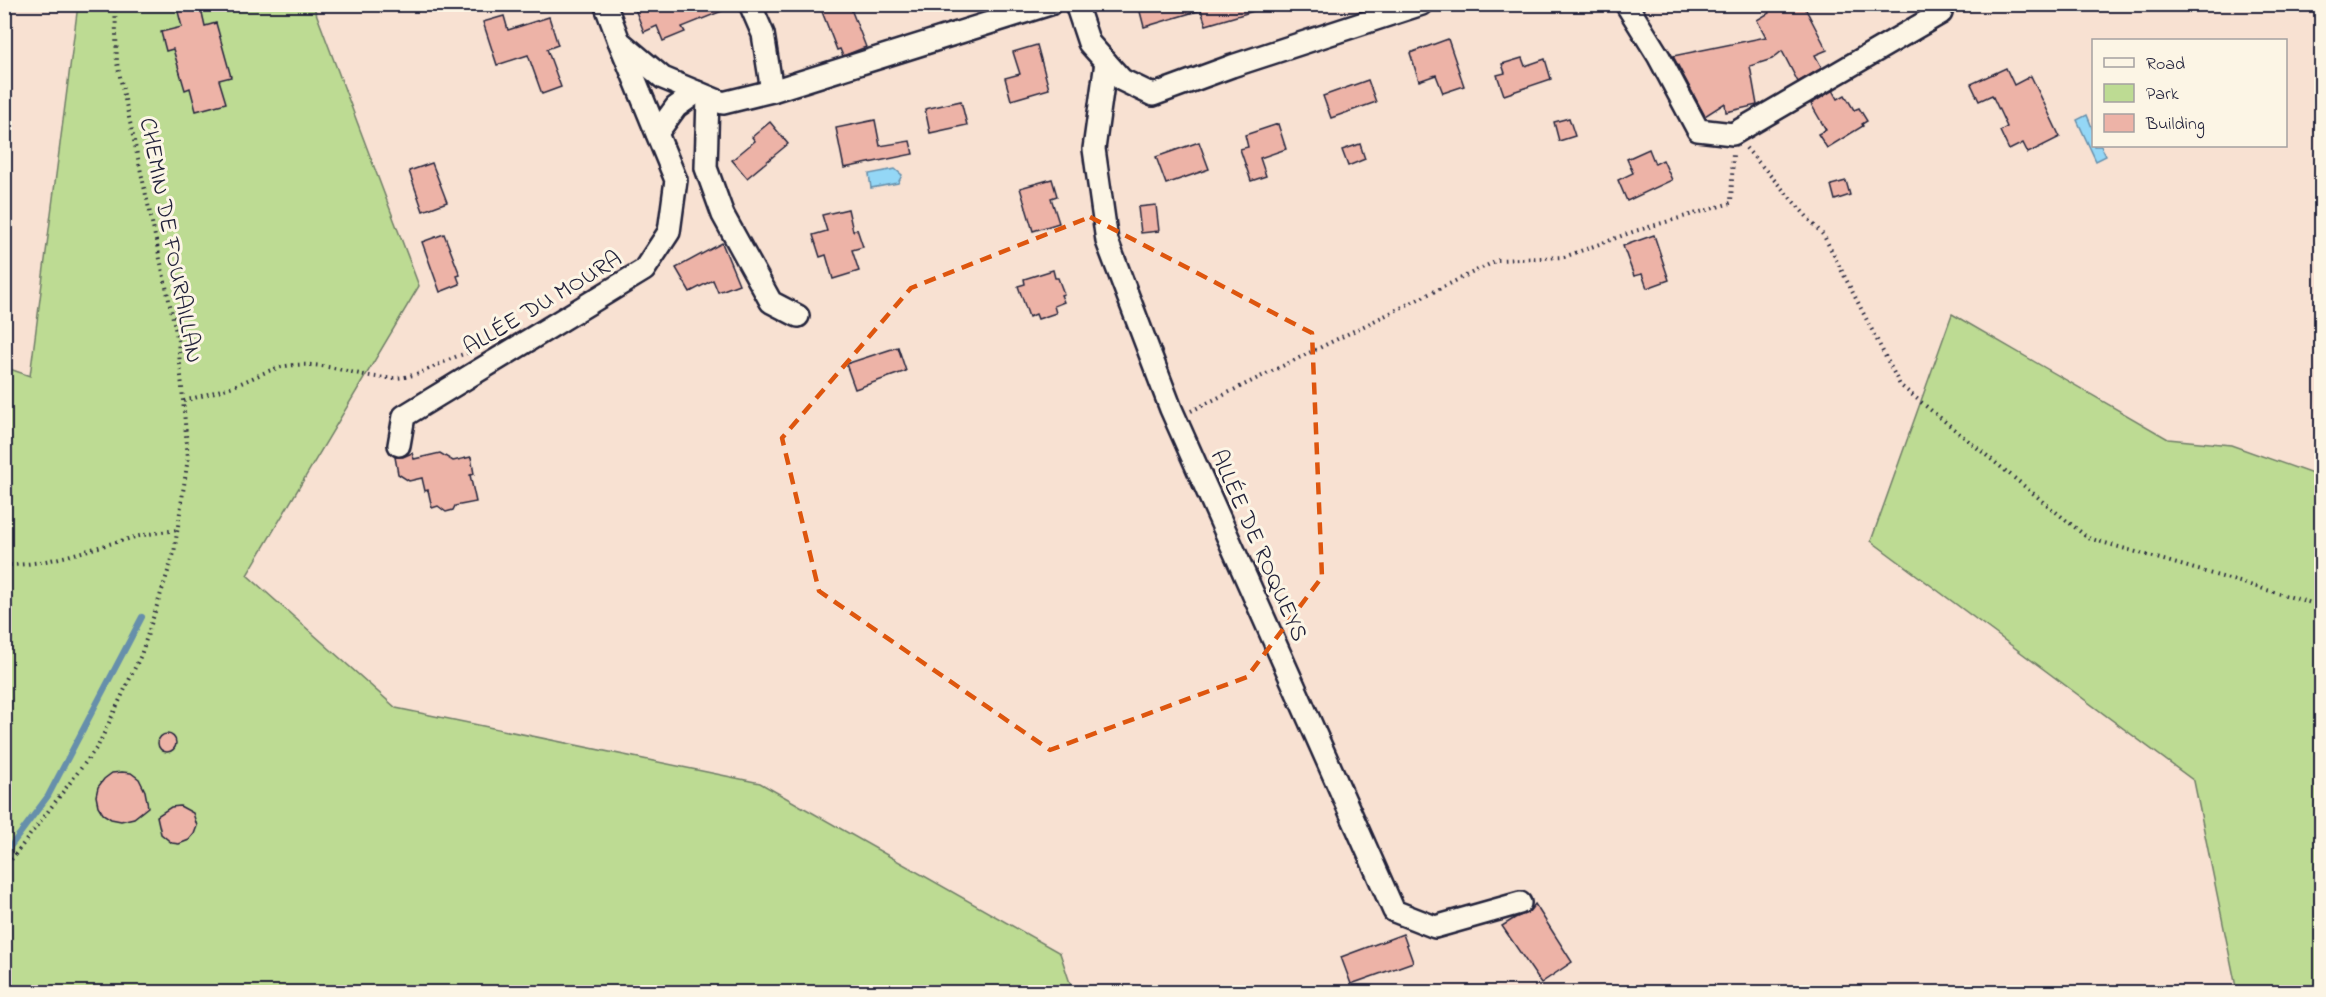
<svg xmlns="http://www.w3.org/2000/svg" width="2326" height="997" font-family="'Indie Flower',sans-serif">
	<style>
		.green { fill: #bddb93; stroke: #707e67; stroke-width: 1.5 }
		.water { fill: #94d7f6; stroke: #668fab; stroke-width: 1.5 }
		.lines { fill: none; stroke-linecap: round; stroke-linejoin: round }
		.stream { stroke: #668fab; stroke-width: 6 }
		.building { fill: #edb3a7; stroke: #22223b; stroke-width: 1.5 }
		.minor-casing { stroke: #22223b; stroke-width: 26 }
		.path { stroke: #22223b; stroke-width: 4; stroke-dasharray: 1.5 4.5; stroke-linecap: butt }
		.minor { stroke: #fcf5e5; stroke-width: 21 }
		.marked { fill: none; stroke: #de560e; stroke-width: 4.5; stroke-dasharray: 12 8; stroke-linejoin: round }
		.labels { text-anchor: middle; stroke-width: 6; stroke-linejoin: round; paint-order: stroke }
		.street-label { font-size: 24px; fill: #22223b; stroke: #fcf5e5 }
	</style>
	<rect width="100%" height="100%" fill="#f8e1d2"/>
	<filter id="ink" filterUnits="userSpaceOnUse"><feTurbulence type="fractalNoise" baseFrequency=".0167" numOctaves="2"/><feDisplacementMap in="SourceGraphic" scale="12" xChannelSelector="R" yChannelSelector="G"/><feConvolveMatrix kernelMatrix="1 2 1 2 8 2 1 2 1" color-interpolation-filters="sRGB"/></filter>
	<g filter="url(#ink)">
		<g class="green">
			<polygon points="78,5 313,5 419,286 247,575 396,708 760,783 1060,953 1073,992 5,992 4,367 30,376"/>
			<polygon points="1952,314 2168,439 2231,445 2321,477 2321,992 2237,992 2194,781 1871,541"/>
		</g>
		<g class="water">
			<polygon points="2087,115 2093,130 2094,146 2101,146 2106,156 2096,161 2077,120"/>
			<polygon points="895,169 902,175 898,183 871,188 869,174"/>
		</g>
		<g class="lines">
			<polyline class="stream" points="4,855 48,796 142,617"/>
		</g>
		<g class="building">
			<polygon points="176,4 200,4 205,26 216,23 231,77 219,80 226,103 196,111 190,88 185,90 173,49 166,51 161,32 182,27"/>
			<polygon points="633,4 737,4 737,5 682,27 685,32 663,41 657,26 644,32"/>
			<polygon points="819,4 849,4 866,47 843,56 840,49 837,50"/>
			<polygon points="1138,4 1263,4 1264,8 1206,25 1201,10 1144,27"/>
			<polygon points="1765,4 1803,4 1827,50 1815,55 1822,68 1798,82 1782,51 1772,59 1750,66 1757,105 1726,112 1725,103 1705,116 1673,56 1766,37 1757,20 1769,13"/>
			<polygon points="504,16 508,30 549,17 558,45 547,49 561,87 542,94 528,55 497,65 483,22"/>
			<polygon points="1448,39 1464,86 1443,93 1436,75 1419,81 1410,53"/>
			<polygon points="1037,45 1049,89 1011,100 1005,78 1020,74 1013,52"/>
			<polygon points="1522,58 1525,66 1545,59 1551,79 1504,95 1497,75 1505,73 1502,64"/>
			<polygon points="2006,68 2014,85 2031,76 2060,137 2028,153 2023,143 2009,150 2000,131 2007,127 1992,95 1979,101 1971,84"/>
			<polygon points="1368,80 1376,102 1331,118 1323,96"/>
			<polygon points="1833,90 1838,99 1845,95 1854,110 1859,108 1867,121 1862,124 1863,126 1827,148 1818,134 1826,130 1811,104"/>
			<polygon points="961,101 967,125 930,133 925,109"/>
			<polygon points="1569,118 1575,136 1559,141 1554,122"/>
			<polygon points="875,120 880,146 910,141 913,154 844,168 836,128"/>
			<polygon points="770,122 788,144 747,178 732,160 755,141 752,137"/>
			<polygon points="1278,124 1286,149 1260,158 1266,176 1251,181 1240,149 1248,147 1245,135"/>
			<polygon points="1199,142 1209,169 1166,184 1156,157"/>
			<polygon points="1360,144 1365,159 1348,166 1342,150"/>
			<polygon points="1649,149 1655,164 1663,160 1672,180 1627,201 1618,180 1633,173 1627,159"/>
			<polygon points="432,163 447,202 423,211 409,171"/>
			<polygon points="1052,179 1057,196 1051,198 1059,223 1033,231 1020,188"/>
			<polygon points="1846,181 1850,195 1835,200 1831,185"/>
			<polygon points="1156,205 1159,231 1141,233 1138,207"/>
			<polygon points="848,209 853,231 857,229 863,247 852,250 859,271 833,279 826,255 820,257 813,235 827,231 822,215"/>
			<polygon points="444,234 460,275 457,276 460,284 440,292 422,242"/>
			<polygon points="1654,235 1669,280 1647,288 1642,274 1634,276 1623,246"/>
			<polygon points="722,243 739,284 718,292 713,280 690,292 676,268"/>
			<polygon points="1053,270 1055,278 1058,278 1064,294 1061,295 1064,302 1054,306 1056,313 1038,319 1036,314 1029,317 1018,286 1025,284 1024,279"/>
			<polygon points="898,347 906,371 855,389 846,364"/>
			<polygon points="412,453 414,459 440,453 453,461 471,457 474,474 470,475 476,502 455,506 453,510 446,512 438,506 432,508 428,490 425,491 422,478 409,481 398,474 395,457 403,457"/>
			<circle cx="167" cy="743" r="9"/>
			<polygon points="122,772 131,773 139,779 145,791 148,807 134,818 121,821 111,819 103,814 98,806 96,796 98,787 104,779 112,773"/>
			<polygon points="180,806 193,813 197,826 194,834 189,840 179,844 172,843 161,834 157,816 171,807"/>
			<polygon points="1535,904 1572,962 1541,983 1502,926 1515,918 1529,912"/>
			<polygon points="1403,934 1413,962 1351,984 1341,957"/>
		</g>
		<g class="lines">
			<defs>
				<g id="minor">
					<polyline points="605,4 619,41 663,78 723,103 772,91 1050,4"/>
					<polyline points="750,4 763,34 772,91"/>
					<polyline points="1076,4 1089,43 1122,80 1153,95 1232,66 1422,4"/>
					<polyline points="1626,4 1659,57 1698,130 1733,134 1941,13"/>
					<polyline points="1106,62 1094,149 1107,241 1171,409 1394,911 1435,927 1520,903"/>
					<polyline points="708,97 706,168 723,215 771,302 798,316"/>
					<polyline points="657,133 676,107 697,92"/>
					<polyline points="399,445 404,416 644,270 669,232 676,180 619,41"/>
				</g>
			</defs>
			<use href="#minor" class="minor-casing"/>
			<g class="path">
				<polyline points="1746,148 1824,236 1900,385 2088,538 2322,606"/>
				<path d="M184 401C201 396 219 391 236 385 257 377 273 366 296 365 330 362 361 379 395 378 422 377 442 360 467 353"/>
				<polyline points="1191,411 1498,260 1564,257 1635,231 1731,203 1733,153"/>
				<path d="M4 565C47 566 87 549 128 539 144 534 162 532 178 530"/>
				<polyline points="4,869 98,746 141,655 174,553 188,458 178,341 117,63 115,4"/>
			</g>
			<use href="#minor" class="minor"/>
		</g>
	</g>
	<path class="marked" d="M1090 217 1312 333 1322 577 1247 677 1050 750 819 591 782 438 911 288Z"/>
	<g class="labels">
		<g class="street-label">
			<text transform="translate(172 240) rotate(79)" y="8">CHEMIN DE FOURAILLAN</text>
			<text transform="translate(542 302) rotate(-31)" y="8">ALLÉE DU MOURA</text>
			<text transform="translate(1260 545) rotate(66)" y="8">ALLÉE DE ROQUEYS</text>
		</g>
	</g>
	<rect width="2326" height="997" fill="none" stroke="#fcf5e5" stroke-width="24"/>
	<rect x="12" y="12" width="2302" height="973" fill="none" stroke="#22223b" stroke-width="2" filter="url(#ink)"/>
	<rect x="2092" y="39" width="195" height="108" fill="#fcf5e5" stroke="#a5a1a1" stroke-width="1.5"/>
	<rect x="2104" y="58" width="30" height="9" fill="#fcf5e5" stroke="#a5a1a1" stroke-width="1.5"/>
	<text x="2146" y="69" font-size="18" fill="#22223b">Road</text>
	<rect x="2104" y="84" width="30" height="18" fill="#bddb93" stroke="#a5a1a1" stroke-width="1.5"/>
	<text x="2146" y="99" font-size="18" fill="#22223b">Park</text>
	<rect x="2104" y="114" width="30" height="18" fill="#edb3a7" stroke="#a5a1a1" stroke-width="1.5"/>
	<text x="2146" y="129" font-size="18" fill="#22223b">Building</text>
</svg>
